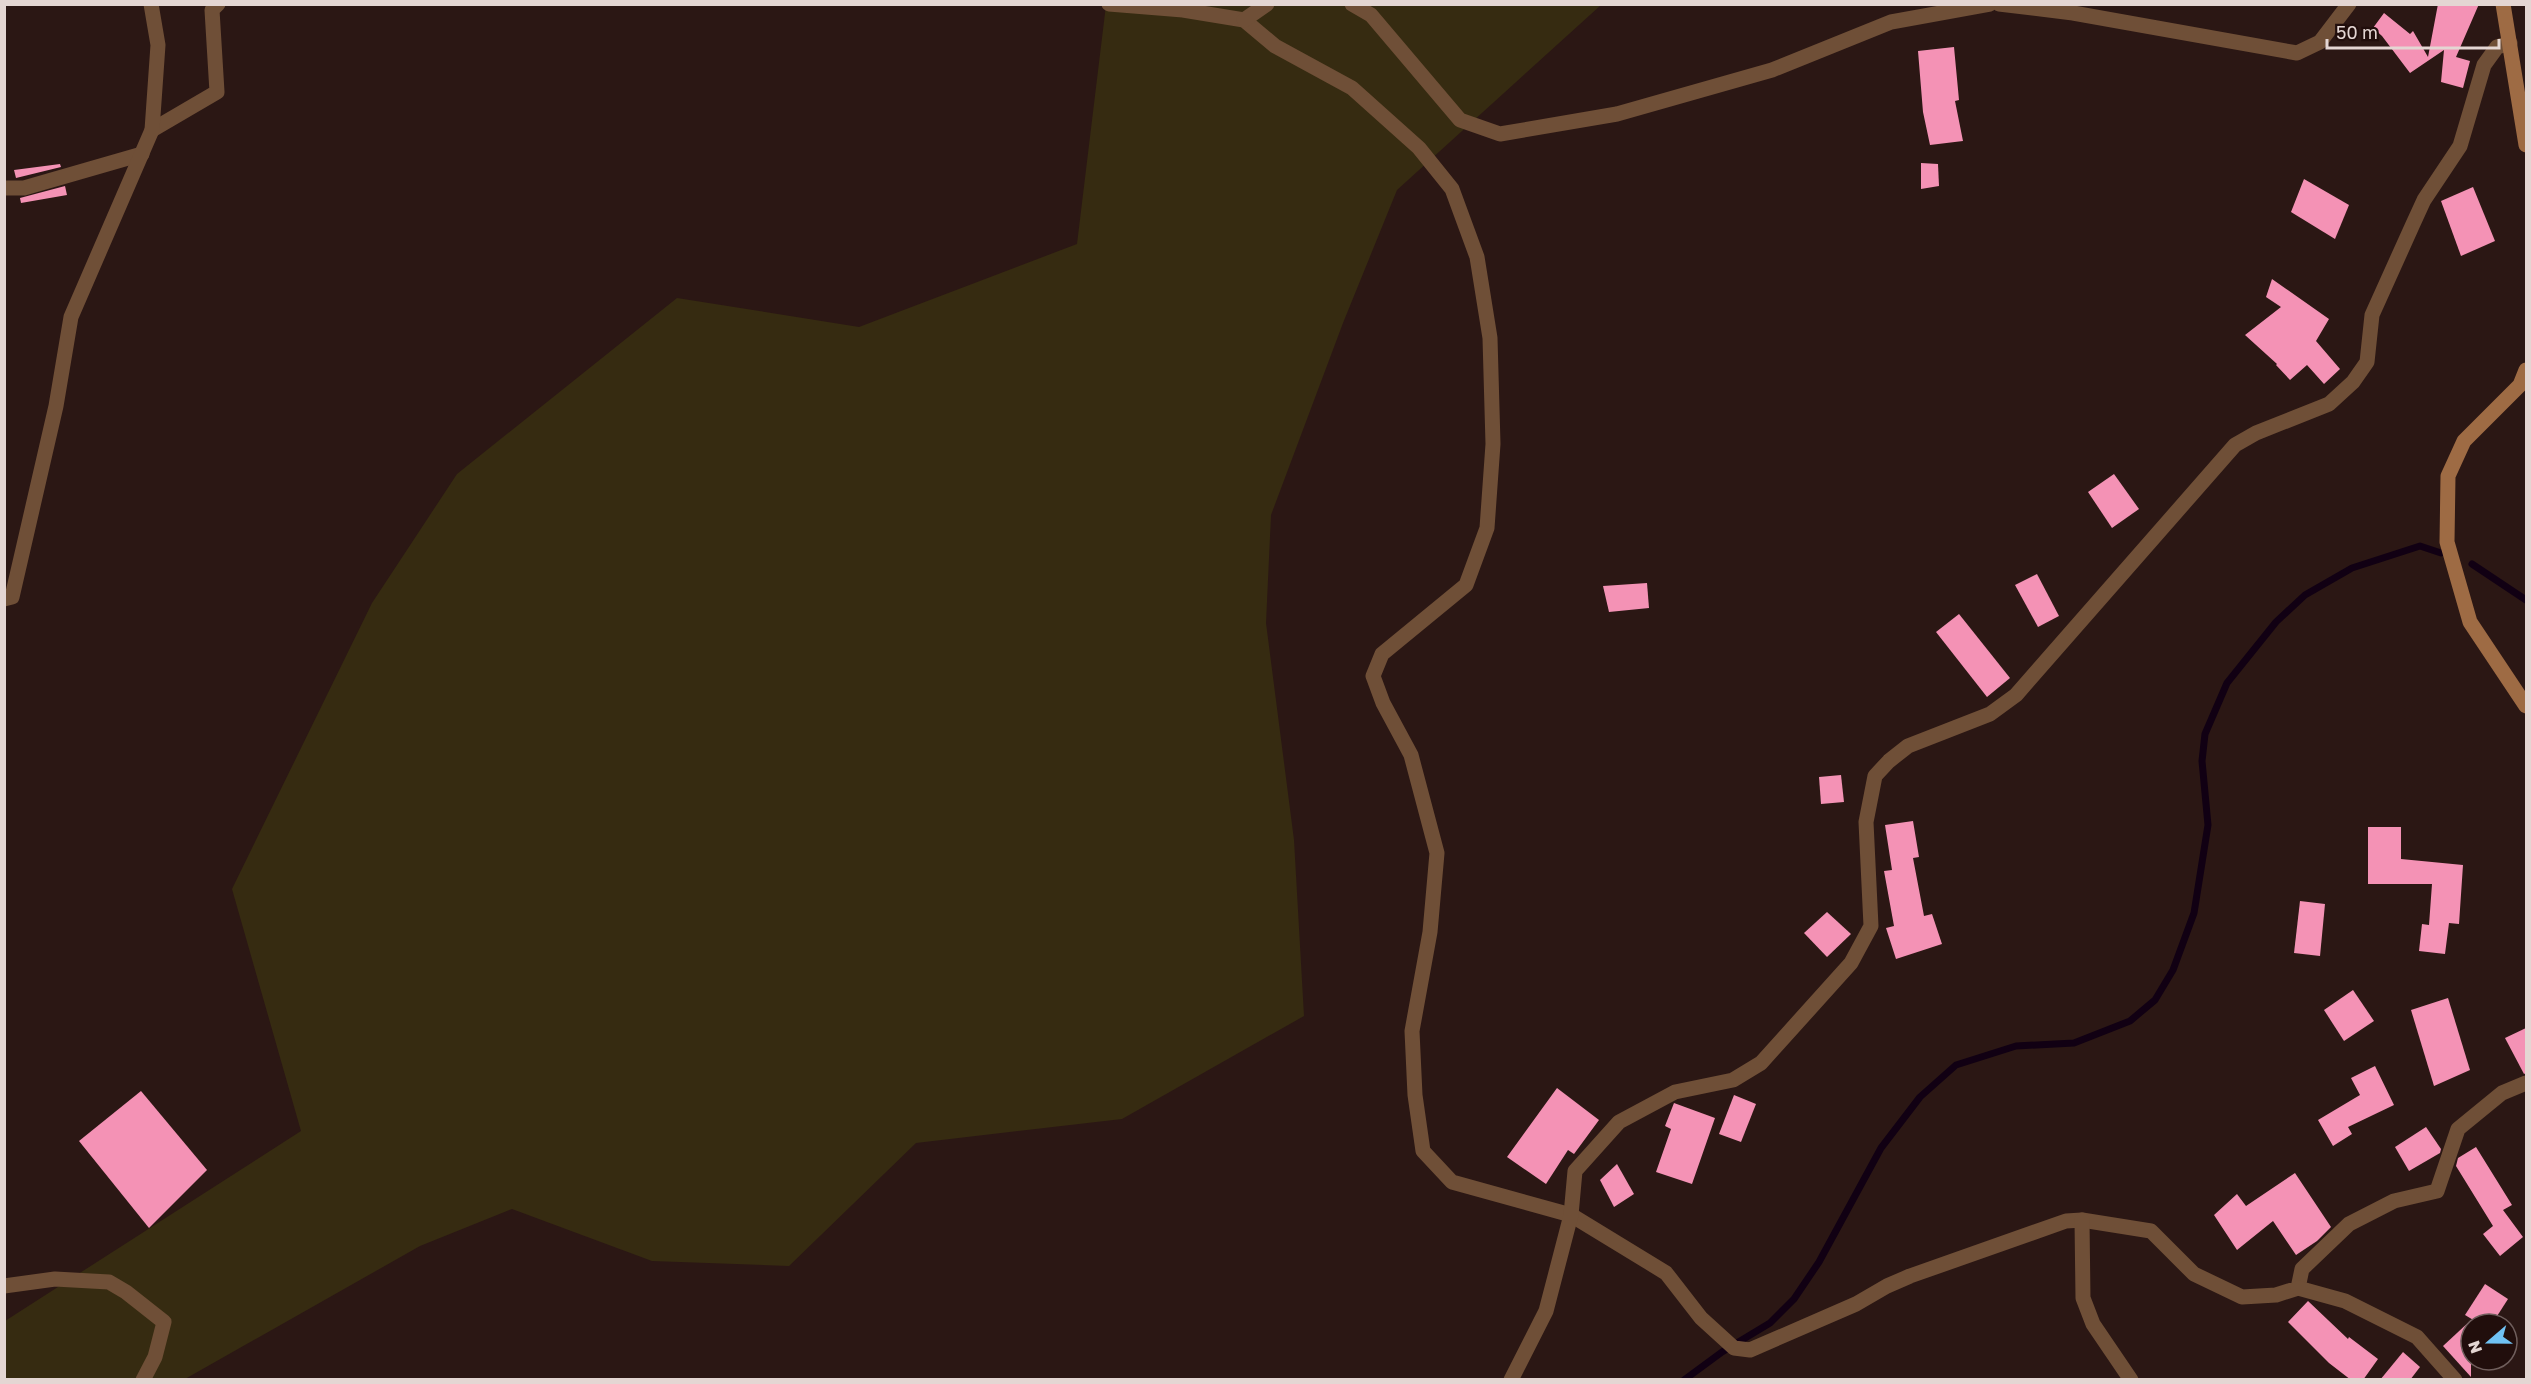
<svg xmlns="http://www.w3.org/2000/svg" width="2531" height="1384" font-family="'Golos Text',sans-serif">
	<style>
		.green { fill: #362b11 }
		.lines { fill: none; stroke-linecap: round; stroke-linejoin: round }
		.stream { stroke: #110013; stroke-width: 7 }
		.building { fill: #f492b5 }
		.minor { stroke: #6f4f37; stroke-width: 15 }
		.secondary { stroke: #9e6b44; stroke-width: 15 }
	</style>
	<rect width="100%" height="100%" fill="#2b1714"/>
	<polygon class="green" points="1106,5 1601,5 1397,190 1343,323 1271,515 1266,623 1294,840 1304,1016 1122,1119 916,1143 789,1266 652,1261 512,1209 420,1246 185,1379 5,1380 5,1321 301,1131 232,889 372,603 457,474 677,298 859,327 1077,244"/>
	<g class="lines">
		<g class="stream">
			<polyline points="2472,564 2526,600"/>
			<polyline points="1684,1380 1722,1352 1770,1323 1794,1299 1819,1262 1881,1148 1920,1097 1956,1065 2016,1046 2074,1043 2130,1021 2155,1000 2173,970 2194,913 2208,825 2202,761 2205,734 2227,683 2276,622 2305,595 2352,568 2420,546 2441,553"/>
		</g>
	</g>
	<g class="building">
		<polygon points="2438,4 2479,4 2456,57 2470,61 2463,88 2441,82 2444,50 2410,73 2382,36 2373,28 2384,13 2410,34 2413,31 2428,57"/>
		<polygon points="1954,47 1959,100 1955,101 1963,141 1930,145 1923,112 1918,51"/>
		<polygon points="1921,163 1938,164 1939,186 1921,189"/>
		<polygon points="60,164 61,167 16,178 14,170"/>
		<polygon points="2304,179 2349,205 2335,239 2291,212"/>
		<polygon points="65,186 67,195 21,203 20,198"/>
		<polygon points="2473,187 2495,241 2461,256 2441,201"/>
		<polygon points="2272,279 2329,319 2316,341 2340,369 2324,384 2307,365 2290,380 2276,365 2277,364 2245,335 2281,307 2266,297"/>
		<polygon points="2114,474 2139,509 2112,528 2088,492"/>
		<polygon points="2037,574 2059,616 2038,627 2015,585"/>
		<polygon points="1647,583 1649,608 1609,612 1603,586"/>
		<polygon points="1959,614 2010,678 1987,697 1936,632"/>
		<polygon points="1841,775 1844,802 1821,804 1819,777"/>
		<polygon points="1913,821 1919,857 1913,858 1924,916 1932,914 1942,944 1896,959 1886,928 1894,926 1884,871 1892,870 1885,825"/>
		<polygon points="2368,827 2401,827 2401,859 2463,865 2459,924 2449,923 2445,954 2419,951 2422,924 2429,925 2432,884 2368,884"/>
		<polygon points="2300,901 2325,904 2320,956 2294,953"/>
		<polygon points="1827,912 1851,934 1827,957 1804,933"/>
		<polygon points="2353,990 2374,1021 2344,1041 2324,1010"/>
		<polygon points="2448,998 2470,1070 2434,1086 2411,1010"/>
		<polygon points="2526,1028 2526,1073 2524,1074 2505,1038"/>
		<polygon points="2375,1066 2394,1105 2348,1127 2352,1134 2333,1146 2318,1120 2360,1095 2351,1078"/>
		<polygon points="1557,1088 1599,1120 1574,1154 1568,1150 1546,1184 1507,1157"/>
		<polygon points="141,1091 207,1170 149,1228 79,1141"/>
		<polygon points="1734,1095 1756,1104 1741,1142 1719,1134"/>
		<polygon points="1674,1103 1715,1118 1692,1184 1656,1172 1671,1129 1665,1126"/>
		<polygon points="2426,1127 2441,1149 2440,1153 2409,1171 2395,1147"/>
		<polygon points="2476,1147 2512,1205 2503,1210 2523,1237 2500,1256 2483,1234 2493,1226 2456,1166 2458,1158"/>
		<polygon points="1617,1164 1634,1194 1614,1207 1600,1180"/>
		<polygon points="2295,1173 2331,1227 2317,1241 2296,1255 2273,1221 2237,1250 2214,1215 2237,1194 2246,1206"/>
		<polygon points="2485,1284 2508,1299 2492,1324 2480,1324 2465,1315"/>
		<polygon points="2308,1301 2348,1339 2349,1337 2378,1359 2363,1380 2351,1380 2329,1363 2288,1322"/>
		<polygon points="2471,1320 2471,1377 2443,1346"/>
		<polygon points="2403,1352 2420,1367 2410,1380 2380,1380"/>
	</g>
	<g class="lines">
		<g class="minor">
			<polyline points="1109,4 1183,10 1244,20 1275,46 1352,88 1419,148 1452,189 1477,257 1490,338 1493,444 1487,528 1466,585 1382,654 1373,676 1383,703 1411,755 1437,853 1430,932 1412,1031 1415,1095 1423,1151 1452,1182 1571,1215 1666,1273 1701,1318 1734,1348 1750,1350 1856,1304 1887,1286 1910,1276 2066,1221 2082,1220 2151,1231 2194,1274 2242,1297 2276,1295 2298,1288 2302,1269 2349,1224 2394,1201 2437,1191 2458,1129 2502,1093 2526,1083"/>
			<polyline points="1352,4 1371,15 1460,120 1500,134 1617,114 1772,70 1891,22 1990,4"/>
			<polyline points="1999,4 2073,13 2297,53 2320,42 2349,4"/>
			<polyline points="1244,20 1267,4"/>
			<polyline points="152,130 217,92 212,10 218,4"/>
			<polyline points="4,188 24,188 142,154"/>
			<polyline points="4,599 12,597 56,406 71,317 152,130 158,45 151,4"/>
			<polyline points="2082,1220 2083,1298 2093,1324 2131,1380"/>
			<polyline points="4,1286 55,1279 109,1282 126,1292 164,1322 155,1357 143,1380"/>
			<polyline points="2298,1288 2345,1301 2417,1337 2455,1380"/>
			<polyline points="1511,1380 1546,1311 1571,1215 1575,1171 1619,1122 1675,1092 1733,1080 1761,1063 1851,963 1871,926 1866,822 1875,776 1889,761 1908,746 1990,714 2016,695 2235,445 2256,433 2329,404 2353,382 2367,362 2372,315 2413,224 2424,200 2460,146 2484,65 2497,47 2510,43"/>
		</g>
		<g class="secondary">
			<polyline points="2503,4 2526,145"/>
			<polyline points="2526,370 2520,385 2464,441 2448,476 2447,542 2470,622 2526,706"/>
		</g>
	</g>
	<rect width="2531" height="1384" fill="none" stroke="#e4d6d3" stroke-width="12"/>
	<g transform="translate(2489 1342) rotate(250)"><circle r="28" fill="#210e0c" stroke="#6f5e5c" stroke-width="1.5"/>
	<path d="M0-4.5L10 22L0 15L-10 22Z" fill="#70c2f4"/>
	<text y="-9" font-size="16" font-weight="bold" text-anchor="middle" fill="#e4d6d3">N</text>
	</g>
	<path d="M2327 39v9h172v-9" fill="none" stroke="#e4d6d3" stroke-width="3"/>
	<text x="2336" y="39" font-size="18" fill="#e4d6d3" stroke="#210e0c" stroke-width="4.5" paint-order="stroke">50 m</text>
</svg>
